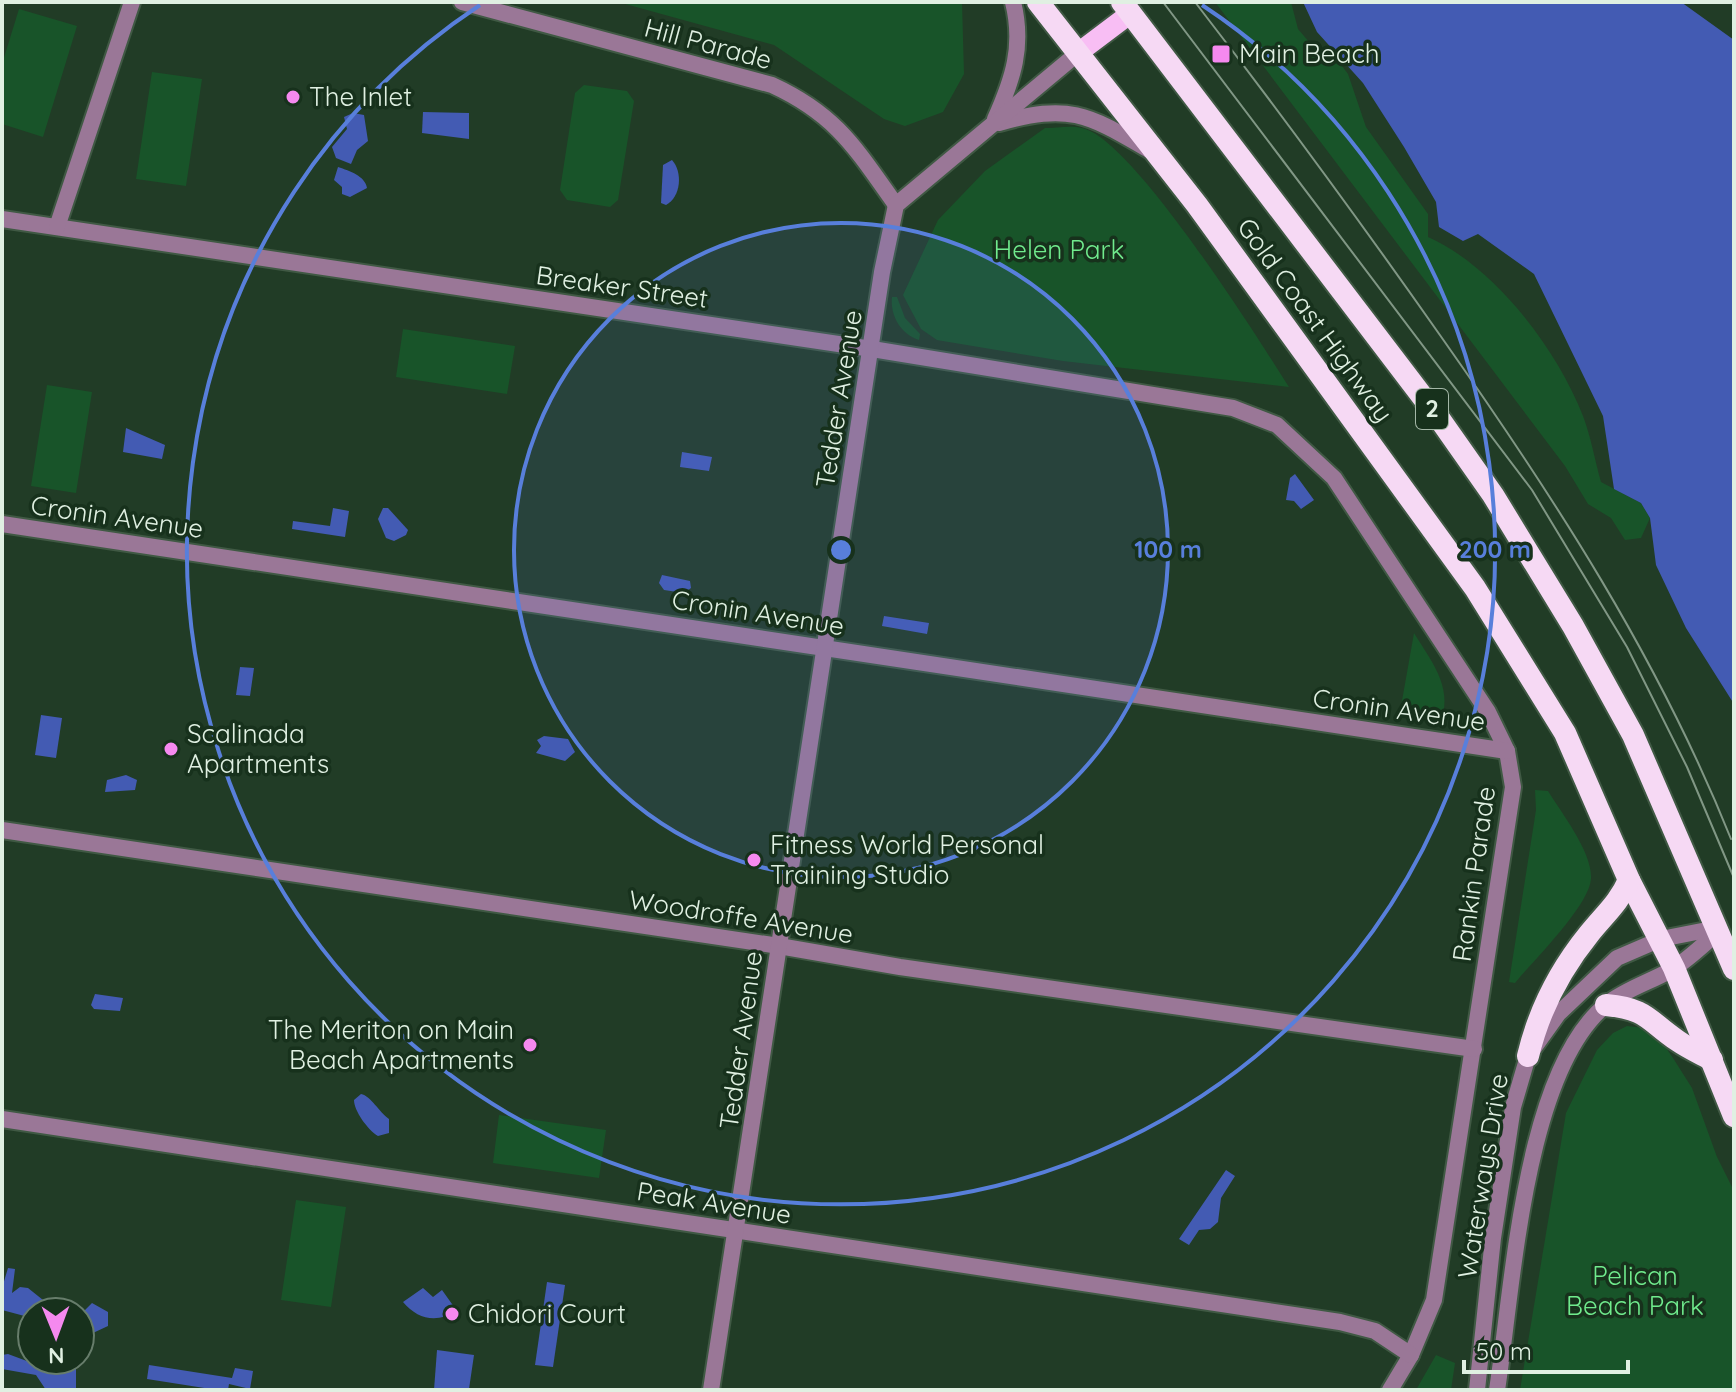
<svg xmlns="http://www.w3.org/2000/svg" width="1736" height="1392" font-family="Quicksand,sans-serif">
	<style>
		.green { fill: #185429 }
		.water { fill: #435bb3 }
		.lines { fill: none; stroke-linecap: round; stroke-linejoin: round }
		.minor-casing { stroke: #405944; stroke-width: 20 }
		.tertiary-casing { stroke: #405944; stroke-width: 20 }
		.primary-casing { stroke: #405944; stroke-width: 24 }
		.trunk-casing { stroke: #405944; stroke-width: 26 }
		.minor { stroke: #9a7797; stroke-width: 16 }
		.tertiary { stroke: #9a7797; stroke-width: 16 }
		.primary { stroke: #f8bef4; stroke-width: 20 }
		.trunk { stroke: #f6d9f4; stroke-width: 22 }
		.tram { stroke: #819785; stroke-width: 2 }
		.ring { fill: none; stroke: #587fdb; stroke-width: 4 }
		.poi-dot { fill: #f589ef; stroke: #17311c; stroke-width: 3 }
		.labels { text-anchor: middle; stroke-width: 7; stroke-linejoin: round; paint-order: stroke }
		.shield { fill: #17311c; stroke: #a4b7a7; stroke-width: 2 }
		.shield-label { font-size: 24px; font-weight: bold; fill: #e0f0e2 }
		.street-label { font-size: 26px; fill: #e0f0e2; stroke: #17311c }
		.poi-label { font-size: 26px; fill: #e0f0e2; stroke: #17311c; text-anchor: start }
		.park-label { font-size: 26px; fill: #70eb8d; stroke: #17311c }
		.centre { fill: #587fdb; stroke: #17311c; stroke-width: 4 }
		.ring-label { font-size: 24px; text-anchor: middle; font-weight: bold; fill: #587fdb; stroke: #17311c; stroke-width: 7; stroke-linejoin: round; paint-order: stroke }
	</style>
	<rect width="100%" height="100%" fill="#213c26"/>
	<g class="green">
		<polygon points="618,2 962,2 964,74 943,112 905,126 884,119 774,45"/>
		<path d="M1215 2H1291L1298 29 1310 43 1333 54 1348 74 1366 127 1428 214V237C1494 266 1557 349 1583 416 1591 437 1595 461 1601 482L1641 503 1650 518 1641 538 1625 540 1611 518 1588 504 1565 466Z"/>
		<polygon points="19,9 77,26 43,137 2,124 2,64"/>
		<polygon points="152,72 202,79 186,186 136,179"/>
		<polygon points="584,85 627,91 634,101 618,200 610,207 567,200 560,190 575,93"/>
		<path d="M1045 128C1056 128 1071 125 1082 128 1132 138 1258 338 1289 387L1063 361 937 340 921 329 903 295 938 220 985 171Z"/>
		<path d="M892 297H897L905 318 920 334 919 340C901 334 890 316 892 297Z"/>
		<polygon points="403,329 515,346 507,394 396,377"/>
		<polygon points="47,385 92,392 76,493 31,486"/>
		<path d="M1414 633C1431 661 1452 685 1442 719L1400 712Z"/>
		<path d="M1535 790 1548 791C1561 812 1593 853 1591 879 1589 906 1533 961 1515 983L1509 982 1536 810Z"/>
		<polygon points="1627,1026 1645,1028 1660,1039 1673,1058 1692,1088 1717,1157 1734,1191 1734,1390 1520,1390 1566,1113 1597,1050 1613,1033"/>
		<polygon points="499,1115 606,1130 599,1178 493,1163"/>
		<polygon points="296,1200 346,1207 331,1307 281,1300"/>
		<polygon points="1436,1355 1455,1363 1451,1390 1416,1390"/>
	</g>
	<g class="water">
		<polygon points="1303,2 1681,2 1734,40 1734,704 1686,628 1656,565 1650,518 1641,503 1614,489 1603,416 1534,274 1478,234 1463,241 1439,227 1436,202 1404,147 1363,83 1317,32"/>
		<polygon points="423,112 469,113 469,139 422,133"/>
		<polygon points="353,113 364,115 368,141 357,150 351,164 336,158 332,147 347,129 344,117"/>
		<path d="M672 160C683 172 681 197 666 205L661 203 663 165Z"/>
		<path d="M338 167C350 171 365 176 367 188L350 197 342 194V187L334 180Z"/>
		<polygon points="126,428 165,445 162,459 123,452"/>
		<polygon points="682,452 712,457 709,471 680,467"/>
		<polygon points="1295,474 1314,500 1301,509 1294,501 1286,500 1290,478"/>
		<polygon points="333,508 349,511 345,537 292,529 293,521 330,526"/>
		<polygon points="383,508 388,508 408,530 406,535 394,541 386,538 378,519"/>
		<polygon points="662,575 690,581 691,588 684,593 664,590 659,583"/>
		<polygon points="884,616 929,623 927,634 882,626"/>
		<polygon points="240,667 254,668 250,696 236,695"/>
		<polygon points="41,715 62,718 56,758 35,755"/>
		<polygon points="544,736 568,739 575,752 565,761 536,753 541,746 537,740"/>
		<polygon points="126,775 137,780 135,790 105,792 107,780"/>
		<polygon points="95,994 123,998 120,1011 94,1009 91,1005"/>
		<path d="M361 1094C371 1096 379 1112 389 1119V1133L378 1136C368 1130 354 1111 354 1100Z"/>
		<polygon points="1226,1170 1235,1176 1221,1198 1218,1222 1210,1229 1199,1230 1189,1245 1179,1239"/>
		<polygon points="8,1268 15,1269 12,1293 20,1287 28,1288 53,1308 83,1312 92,1303 108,1312 108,1326 80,1339 80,1312 32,1312 32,1318 2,1310 2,1288"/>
		<polygon points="547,1282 565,1285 553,1367 535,1365"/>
		<path d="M423 1288 433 1297 442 1290 457 1311C437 1323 418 1320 403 1302Z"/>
		<polygon points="437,1350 474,1355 469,1389 434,1390"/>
		<polygon points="8,1354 51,1370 57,1368 60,1360 76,1360 76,1389 46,1390 36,1375 2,1369 2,1355"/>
		<polygon points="149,1365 232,1378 235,1368 253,1371 250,1389 229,1384 228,1390 217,1390 147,1379"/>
	</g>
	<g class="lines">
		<defs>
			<g id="minor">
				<path d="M462 2 772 85C837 115 856 149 896 205"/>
				<path d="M995 119C1013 79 1024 46 1013 2"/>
				<path d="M999 123C1070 103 1087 114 1149 150"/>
				<polyline points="2,219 872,349 1233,408 1277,425 1334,478 1488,712 1507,751 1513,787 1434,1300 1411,1355 1390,1390"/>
				<polyline points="57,227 132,2"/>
				<polyline points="2,524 1507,751"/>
				<polyline points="2,830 779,946 900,967 1474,1049"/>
				<polyline points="2,1119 1340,1322 1375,1331 1411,1355"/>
				<polyline points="711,1390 882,272 896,205 1078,53"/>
			</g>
			<g id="tertiary">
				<polyline points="1477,1390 1493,1238 1513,1107 1528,1056 1558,1014 1617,958 1661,939 1717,928"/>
				<path d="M1497 1390C1513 1288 1524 1070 1607 1004 1626 989 1650 982 1671 970 1688 960 1704 944 1719 931"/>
			</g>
			<polyline id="primary" points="1078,53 1131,13"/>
			<g id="trunk">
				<polyline points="1038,2 1197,205 1475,588 1565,733 1629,880 1674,968 1734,1116"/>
				<polyline points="1122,2 1441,421 1493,495 1573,626 1633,735 1734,969"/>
				<path d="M1606 1005C1648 1009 1647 1020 1678 1041 1688 1048 1701 1054 1712 1060"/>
				<path d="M1528 1056C1539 1010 1559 971 1589 934 1604 915 1619 903 1629 880"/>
			</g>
		</defs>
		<use href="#minor" class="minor-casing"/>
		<use href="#tertiary" class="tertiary-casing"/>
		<use href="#primary" class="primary-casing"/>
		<use href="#trunk" class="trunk-casing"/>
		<use href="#minor" class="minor"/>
		<use href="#tertiary" class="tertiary"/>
		<use href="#primary" class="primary"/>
		<use href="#trunk" class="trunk"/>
		<g class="tram">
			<polyline points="1163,2 1532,490 1627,647 1687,767 1734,878"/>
			<path d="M1195 2C1280 112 1362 224 1442 338 1554 497 1658 657 1731 839"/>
		</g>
	</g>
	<circle cx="841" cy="550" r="327" fill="#587fdb" fill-opacity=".12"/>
	<g class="ring">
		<circle cx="841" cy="550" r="327"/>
		<path d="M1202 5A654 654 0 1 1 480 5"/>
	</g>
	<g class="poi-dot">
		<rect x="1211" y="44" width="20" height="20" rx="4"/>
		<circle cx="293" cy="97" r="8"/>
		<circle cx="171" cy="749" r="8"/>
		<circle cx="754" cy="860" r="8"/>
		<circle cx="530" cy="1045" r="8"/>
		<circle cx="452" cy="1314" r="8"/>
	</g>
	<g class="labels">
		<rect class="shield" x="1416" y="389" width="32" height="40" rx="6"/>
		<g class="shield-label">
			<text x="1432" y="417">2</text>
		</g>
		<g class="street-label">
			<text transform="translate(708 44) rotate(15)" y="9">Hill Parade</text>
			<text transform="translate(622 287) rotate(8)" y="9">Breaker Street</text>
			<text transform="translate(1315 320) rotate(54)" y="9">Gold Coast Highway</text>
			<text transform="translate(839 399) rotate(-81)" y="9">Tedder Avenue</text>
			<text transform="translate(117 517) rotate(8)" y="9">Cronin Avenue</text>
			<text transform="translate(758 613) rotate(9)" y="9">Cronin Avenue</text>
			<text transform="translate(1399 710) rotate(8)" y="9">Cronin Avenue</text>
			<text transform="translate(1474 874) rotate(-82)" y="9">Rankin Parade</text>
			<text transform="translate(741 917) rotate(9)" y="9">Woodroffe Avenue</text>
			<text transform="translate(741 1040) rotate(-82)" y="9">Tedder Avenue</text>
			<text transform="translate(1483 1176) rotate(-81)" y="9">Waterways Drive</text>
			<text transform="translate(714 1203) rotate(9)" y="9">Peak Avenue</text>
		</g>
		<g class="poi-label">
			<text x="1239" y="63">Main Beach</text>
			<text x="309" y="106">The Inlet</text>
			<text x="187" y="743">Scalinada<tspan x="187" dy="30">Apartments</tspan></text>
			<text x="770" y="854">Fitness World Personal<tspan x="770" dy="30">Training Studio</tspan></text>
			<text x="514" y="1039" text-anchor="end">The Meriton on Main<tspan x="514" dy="30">Beach Apartments</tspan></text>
			<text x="468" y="1323">Chidori Court</text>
		</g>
		<g class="park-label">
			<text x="1059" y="259">Helen Park</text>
			<text x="1635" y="1285">Pelican<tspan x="1635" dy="30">Beach Park</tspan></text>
		</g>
	</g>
	<circle cx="841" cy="550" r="12" class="centre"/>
	<g class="ring-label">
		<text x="1168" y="558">100 m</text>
		<text x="1495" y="558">200 m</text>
	</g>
	<rect width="1736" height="1392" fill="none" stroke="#e0f0e2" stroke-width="8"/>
	<g transform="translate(56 1336) rotate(179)"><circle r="38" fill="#17311c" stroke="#677d6b" stroke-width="2"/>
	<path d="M0-6L14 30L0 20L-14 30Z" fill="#f589ef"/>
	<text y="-12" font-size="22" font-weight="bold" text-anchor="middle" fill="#e0f0e2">N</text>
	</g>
	<path d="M1464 1360v12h164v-12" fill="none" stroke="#e0f0e2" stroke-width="4"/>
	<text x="1476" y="1360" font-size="24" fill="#e0f0e2" stroke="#17311c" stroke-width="6" paint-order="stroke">50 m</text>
</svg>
